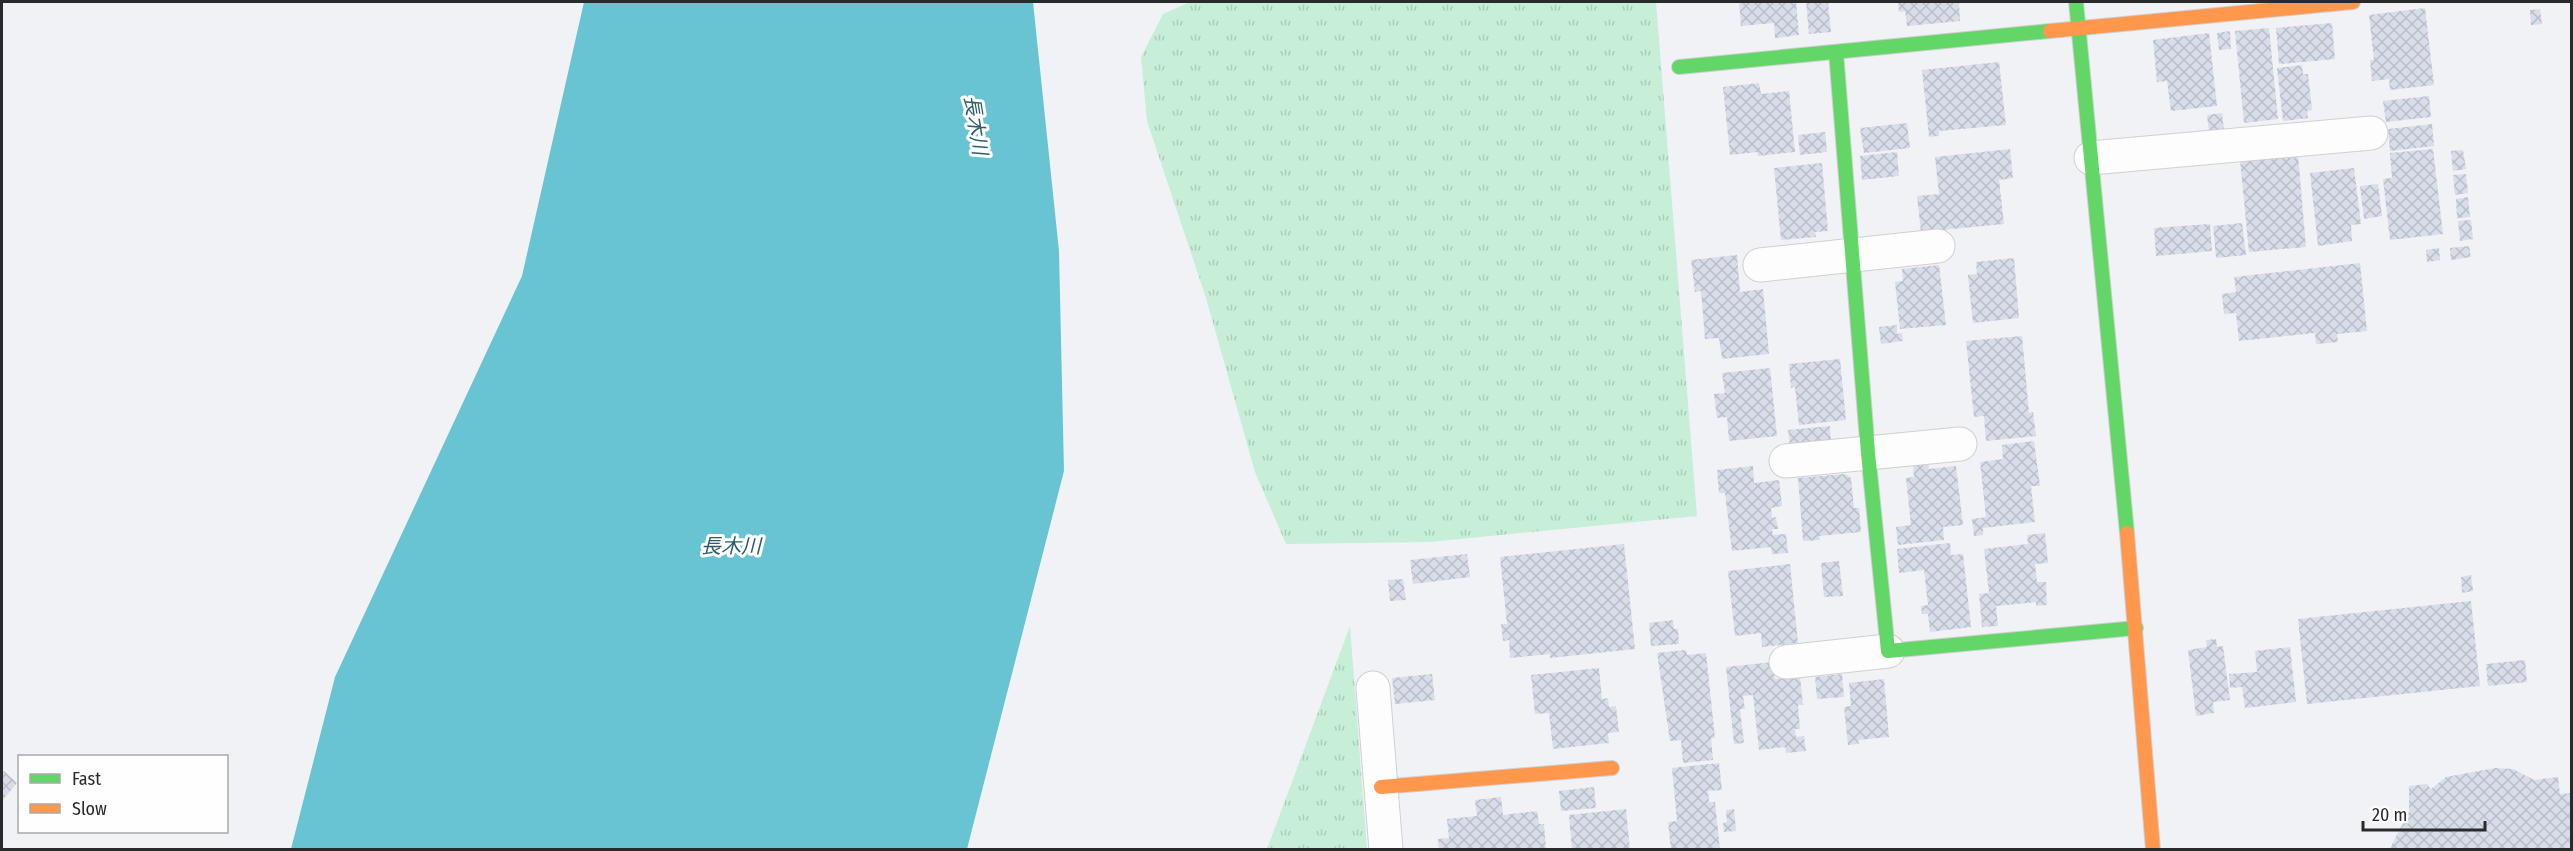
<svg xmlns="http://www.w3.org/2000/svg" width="2573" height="851" font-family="'Fira Sans Condensed','Noto Sans JP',sans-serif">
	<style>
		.grass { fill: url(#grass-tufts) }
		.water { fill: #68c4d3 }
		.building { fill: url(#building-cross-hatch) }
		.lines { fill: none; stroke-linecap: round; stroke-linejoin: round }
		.street-casing { stroke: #cfd0d2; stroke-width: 35 }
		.fast-casing { stroke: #cfd0d2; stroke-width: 16 }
		.slow-casing { stroke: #cfd0d2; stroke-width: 16 }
		.street { stroke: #fdfdfe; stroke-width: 33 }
		.fast { stroke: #63d668; stroke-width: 14 }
		.slow { stroke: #ff974d; stroke-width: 14 }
		.labels { text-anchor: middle; stroke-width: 6; stroke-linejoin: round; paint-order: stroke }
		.water-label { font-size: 20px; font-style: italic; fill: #2a5d67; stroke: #fefefe }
	</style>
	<defs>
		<pattern id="grass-tufts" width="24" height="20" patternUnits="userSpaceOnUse" patternTransform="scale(1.5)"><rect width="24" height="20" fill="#c7efd7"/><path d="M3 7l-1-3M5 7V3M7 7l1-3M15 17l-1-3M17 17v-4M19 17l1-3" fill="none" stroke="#abcdb9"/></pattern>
		<pattern id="building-cross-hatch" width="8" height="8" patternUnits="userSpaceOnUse" patternTransform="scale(1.5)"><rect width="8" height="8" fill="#d9ddea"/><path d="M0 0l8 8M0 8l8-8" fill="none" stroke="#babec9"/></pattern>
	</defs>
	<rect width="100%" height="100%" fill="#f1f2f5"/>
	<g class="grass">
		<polygon points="1190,2 1656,2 1697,516 1429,542 1286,544 1255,472 1206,298 1147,121 1141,57 1163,14"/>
		<polygon points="1350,626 1367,849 1267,849"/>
	</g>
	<polygon class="water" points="584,2 1033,2 1059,251 1064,471 967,849 291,849 335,677 522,276"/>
	<g class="building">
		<polygon points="1739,2 1796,2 1799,35 1775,38 1774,23 1741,26"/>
		<polygon points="1806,2 1828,2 1831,32 1809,34"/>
		<polygon points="1898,2 1959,2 1960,21 1907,26 1905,11 1899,12"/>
		<polygon points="2425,8 2434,85 2390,90 2389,79 2372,81 2370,60 2374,60 2369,15"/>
		<polygon points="2540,9 2542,24 2531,25 2530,10"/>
		<polygon points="2332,23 2335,59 2279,64 2276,28"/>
		<polygon points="2269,28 2278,119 2244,123 2235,31"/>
		<polygon points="2230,31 2231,49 2219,50 2217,33"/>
		<polygon points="2209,33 2217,106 2171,111 2167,81 2157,82 2153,40"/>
		<polygon points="1999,62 2006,125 1939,131 1939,136 1929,137 1922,70"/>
		<polygon points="2302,65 2303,74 2308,74 2312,110 2307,111 2308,118 2283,121 2277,68"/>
		<polygon points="1759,83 1761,94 1789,91 1795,152 1758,156 1757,152 1730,155 1723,87"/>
		<polygon points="2429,96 2431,117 2386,122 2383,101"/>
		<polygon points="2222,113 2224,130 2209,132 2207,115"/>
		<polygon points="1907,123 1910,148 1864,153 1860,128"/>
		<polygon points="2432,124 2434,146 2390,151 2388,129"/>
		<polygon points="1825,132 1827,152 1800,155 1798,135"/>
		<polygon points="2010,149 2013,178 1999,180 2004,224 1921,232 1917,196 1939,194 1935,157"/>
		<polygon points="2433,149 2443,234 2390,240 2383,179 2392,178 2390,153"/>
		<polygon points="2463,150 2466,169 2453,171 2451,151"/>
		<polygon points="1897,152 1899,176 1862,180 1860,156"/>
		<polygon points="2298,155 2306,247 2249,252 2240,160"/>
		<polygon points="1822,163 1828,231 1815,232 1816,237 1781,240 1774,168"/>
		<polygon points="2354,168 2361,224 2351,225 2352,241 2318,246 2310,173"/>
		<polygon points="2466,174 2468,193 2455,195 2453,175"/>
		<polygon points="2378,184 2382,216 2364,219 2360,186"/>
		<polygon points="2468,197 2470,217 2457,218 2456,199"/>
		<polygon points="2471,220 2473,239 2460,241 2458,221"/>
		<polygon points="2242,223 2246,255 2216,258 2213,226"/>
		<polygon points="2210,224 2212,251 2156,256 2154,228"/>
		<polygon points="2469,246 2471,257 2451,260 2450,248"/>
		<polygon points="2439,248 2440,260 2427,262 2426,250"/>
		<polygon points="1737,255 1740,292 1763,289 1769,354 1722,359 1719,338 1705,339 1701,291 1695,292 1691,260"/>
		<polygon points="2014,258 2019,318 1973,323 1968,275 1977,274 1976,262"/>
		<polygon points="2360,263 2367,331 2337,334 2338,342 2316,344 2315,333 2239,341 2236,313 2224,314 2222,294 2236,292 2234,277"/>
		<polygon points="1939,265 1946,325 1900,329 1895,282 1903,281 1902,269"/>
		<polygon points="1897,325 1897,334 1902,333 1903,341 1881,344 1879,327"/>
		<polygon points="2022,336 2029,413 2033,412 2036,436 1986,441 1984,416 1974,417 1966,341"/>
		<polygon points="1840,359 1846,420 1799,425 1795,387 1791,388 1789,364"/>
		<polygon points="1770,368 1777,436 1729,441 1727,417 1717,418 1714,394 1725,393 1722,373"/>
		<polygon points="1830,426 1831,443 1790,447 1788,430"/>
		<polygon points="2034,441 2040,486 2031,486 2035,522 1983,528 1983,535 1974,536 1972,519 1986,517 1980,462 2003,459 2002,445"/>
		<polygon points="1928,463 1929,469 1956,466 1963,525 1943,527 1944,540 1898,545 1896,527 1911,525 1906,478 1914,477 1913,465"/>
		<polygon points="1753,466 1754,483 1779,480 1782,506 1771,508 1772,518 1776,517 1778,529 1772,529 1773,535 1786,534 1788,553 1772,554 1771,547 1732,551 1725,493 1719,493 1717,470"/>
		<polygon points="1845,474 1851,478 1854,508 1859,508 1861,532 1819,536 1820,540 1803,541 1798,478"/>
		<polygon points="2045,533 2048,563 2035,564 2037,582 2046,582 2047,605 2036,606 2036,602 1996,606 1998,626 1982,627 1979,594 1989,593 1984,549 2028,544 2027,535"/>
		<polygon points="1950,543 1951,555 1963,554 1971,627 1930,632 1928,614 1922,614 1921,606 1928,605 1924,570 1899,573 1897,549"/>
		<polygon points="1624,544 1635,649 1550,658 1550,654 1510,658 1509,640 1503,641 1501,624 1507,624 1500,557"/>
		<polygon points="1467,554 1470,577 1413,584 1410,560"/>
		<polygon points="1839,561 1843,596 1824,597 1821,563"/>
		<polygon points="1790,564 1798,643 1762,647 1761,633 1735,636 1728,571"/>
		<polygon points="2471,575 2473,591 2462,593 2461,577"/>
		<polygon points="1403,579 1406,600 1390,601 1388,580"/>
		<polygon points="2471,601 2480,686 2307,704 2298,619"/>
		<polygon points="1673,620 1674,629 1678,629 1679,644 1651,646 1649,623"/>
		<polygon points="2216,639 2217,647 2223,646 2230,700 2213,702 2214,713 2196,716 2188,650 2207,647 2206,640"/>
		<polygon points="2290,647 2296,702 2245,708 2242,687 2230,688 2229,674 2257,672 2255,651"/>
		<polygon points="1686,650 1687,655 1706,653 1715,738 1711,738 1713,760 1683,763 1681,740 1670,741 1657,653"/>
		<polygon points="2525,660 2527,682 2488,686 2486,664"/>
		<polygon points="1773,662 1775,679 1800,677 1803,705 1798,705 1800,729 1795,729 1796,737 1804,736 1806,751 1786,753 1785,747 1759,750 1753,695 1743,696 1745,709 1740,709 1744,743 1734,744 1726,667"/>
		<polygon points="1599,668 1602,699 1608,698 1609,707 1616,706 1619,732 1608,733 1609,743 1553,749 1549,713 1535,714 1531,675"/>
		<polygon points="1432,674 1435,700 1395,704 1392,678"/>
		<polygon points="1842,674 1844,697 1817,699 1815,677"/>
		<polygon points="1884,679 1889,737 1858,740 1859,744 1848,745 1844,707 1851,706 1849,683"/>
		<polygon points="1719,763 1722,790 1708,791 1709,802 1715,802 1720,850 1671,850 1668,822 1677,821 1672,768"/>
		<polygon points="2495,768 2513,769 2534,780 2558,777 2560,794 2572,793 2572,850 2389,850 2409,812 2409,786 2427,784 2431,789 2446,777"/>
		<polygon points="4,771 17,783 2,801 2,773"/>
		<polygon points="1594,787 1596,808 1561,811 1559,791"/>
		<polygon points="1501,797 1503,815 1537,811 1539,824 1544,824 1546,850 1439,850 1438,839 1449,838 1447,819 1477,816 1475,800"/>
		<polygon points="1626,809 1630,850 1572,850 1569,815"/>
		<polygon points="1734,809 1736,831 1724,832 1723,823 1727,822 1726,810"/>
	</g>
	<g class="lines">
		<defs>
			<g id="street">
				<polyline points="2091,158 2371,133"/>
				<polyline points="1760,265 1938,246"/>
				<polyline points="1786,461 1960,444"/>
				<polyline points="1786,662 1888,651"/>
				<polyline points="1373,688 1386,850"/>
			</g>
			<g id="fast">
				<polyline points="2076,2 2127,533"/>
				<polyline points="1836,52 1868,453 1888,651 2136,628"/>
				<polyline points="1679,67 2050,31"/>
			</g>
			<g id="slow">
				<polyline points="2050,31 2353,2"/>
				<polyline points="2127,533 2153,850"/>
				<polyline points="1381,787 1612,768"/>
			</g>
		</defs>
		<use href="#street" class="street-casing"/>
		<use href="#fast" class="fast-casing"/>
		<use href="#slow" class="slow-casing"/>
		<use href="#street" class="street"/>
		<use href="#fast" class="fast"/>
		<use href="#slow" class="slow"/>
	</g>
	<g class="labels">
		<g class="water-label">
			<text transform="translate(976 125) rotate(81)" y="7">長木川</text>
			<text x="731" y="553">長木川</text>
		</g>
	</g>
	<rect width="2573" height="851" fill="none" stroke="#292a2c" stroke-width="6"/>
	<rect x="18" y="755" width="210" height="78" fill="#fefefe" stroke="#a9a9aa" stroke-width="1.5"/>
	<rect x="30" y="774" width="30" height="9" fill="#63d668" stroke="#a9a9aa" stroke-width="1.5"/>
	<text x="72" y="785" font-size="18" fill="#292a2c">Fast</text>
	<rect x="30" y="804" width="30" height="9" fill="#ff974d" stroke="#a9a9aa" stroke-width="1.5"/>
	<text x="72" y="815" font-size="18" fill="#292a2c">Slow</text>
	<path d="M2363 821v9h122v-9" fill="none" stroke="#292a2c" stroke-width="3"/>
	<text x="2372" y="821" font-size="18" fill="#292a2c" stroke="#fefefe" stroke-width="4.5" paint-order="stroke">20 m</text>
</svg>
